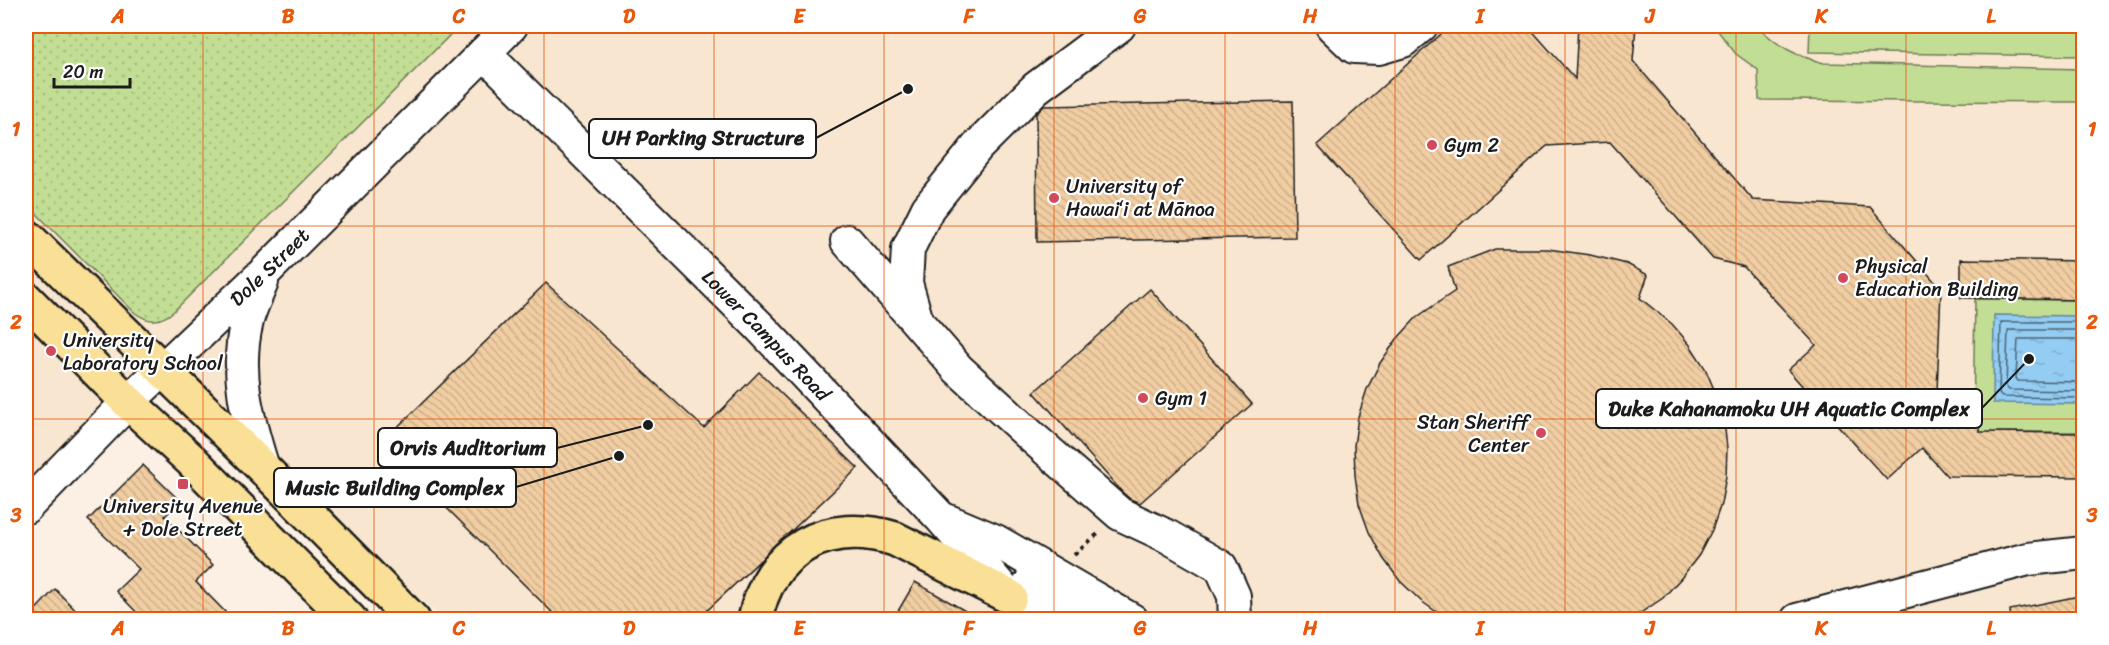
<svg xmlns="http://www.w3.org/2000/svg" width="2109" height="645" font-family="Sriracha,sans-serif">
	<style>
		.built { fill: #f8e6d0 }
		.grass { fill: url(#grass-dots); stroke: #6f7c58; stroke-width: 1.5 }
		.pitch { fill: #c2dd94; stroke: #6f7c58; stroke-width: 1.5 }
		.water { fill: url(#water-ripples); stroke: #63869d; stroke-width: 1.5 }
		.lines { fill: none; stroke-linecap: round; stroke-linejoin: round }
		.shore { stroke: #4c6372; stroke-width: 1.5 }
		.building { fill: url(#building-back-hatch); stroke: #1c1c1c; stroke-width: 1.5 }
		.minor-casing { stroke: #1c1c1c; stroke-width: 36 }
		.major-casing { stroke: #1c1c1c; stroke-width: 38 }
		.highway-casing { stroke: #1c1c1c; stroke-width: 38 }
		.path { stroke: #1c1c1c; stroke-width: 4; stroke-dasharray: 4.5 4.5; stroke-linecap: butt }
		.minor { stroke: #fff; stroke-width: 32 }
		.major { stroke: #fadf96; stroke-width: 33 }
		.highway { stroke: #fadf96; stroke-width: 33 }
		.grid { fill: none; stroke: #e8590c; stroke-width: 1.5; stroke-opacity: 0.55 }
		.poi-dot { fill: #d1495b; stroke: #fff; stroke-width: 2 }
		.labels { text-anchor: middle; stroke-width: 4.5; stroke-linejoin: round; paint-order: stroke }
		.poi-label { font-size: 20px; fill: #1c1c1c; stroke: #fff; text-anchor: start }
		.street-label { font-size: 20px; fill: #1c1c1c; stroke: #fff }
		.leader { fill: none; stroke: #1c1c1c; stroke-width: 2 }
		.callout-dot { fill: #1c1c1c; stroke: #fff; stroke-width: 2 }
		.callout { fill: #fff; stroke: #1c1c1c; stroke-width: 2 }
		.callout-label { font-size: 21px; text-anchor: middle; font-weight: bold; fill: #1c1c1c }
		.neatline { fill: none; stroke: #e8590c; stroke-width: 2 }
		.grid-label { font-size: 20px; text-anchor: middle; font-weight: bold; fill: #e8590c }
	</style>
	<defs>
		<pattern id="grass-dots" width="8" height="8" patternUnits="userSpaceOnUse" patternTransform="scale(1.5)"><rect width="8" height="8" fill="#c2dd94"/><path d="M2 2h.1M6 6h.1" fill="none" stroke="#a6bd7f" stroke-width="1.8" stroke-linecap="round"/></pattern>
		<pattern id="water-ripples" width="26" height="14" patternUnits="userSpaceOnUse" patternTransform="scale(1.5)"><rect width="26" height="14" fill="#93cdf3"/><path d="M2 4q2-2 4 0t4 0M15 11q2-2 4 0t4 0" fill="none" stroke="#7eafd0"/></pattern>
		<pattern id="building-back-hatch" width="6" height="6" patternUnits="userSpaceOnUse" patternTransform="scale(1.5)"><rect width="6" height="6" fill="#f1cda2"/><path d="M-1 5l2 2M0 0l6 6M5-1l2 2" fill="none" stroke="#ceaf8b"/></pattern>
	</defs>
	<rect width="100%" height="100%" fill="#fbf0e3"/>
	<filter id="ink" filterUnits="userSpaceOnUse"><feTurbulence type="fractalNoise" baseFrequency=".0167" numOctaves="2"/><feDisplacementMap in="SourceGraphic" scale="12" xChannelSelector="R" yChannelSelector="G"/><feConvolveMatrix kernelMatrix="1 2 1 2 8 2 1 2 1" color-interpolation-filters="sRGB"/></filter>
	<g filter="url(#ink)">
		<polygon class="built" points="26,26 2083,26 2083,619 443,619 162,371 26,507"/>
		<path class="grass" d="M26 26H343L351 32 357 26H459L174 311C160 323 148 323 134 312L26 203Z"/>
		<g class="pitch">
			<path d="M1714 26H1758C1777 47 1797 56 1824 63L2083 69V102L1759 100 1758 70 1736 54Z"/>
			<polygon points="1810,26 2083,26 2083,56 1809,52"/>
			<polygon points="1975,299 2083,300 2083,432 1980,432 1980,423 1973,419"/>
		</g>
		<polygon class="water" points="1994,315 2083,316 2083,404 1993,403"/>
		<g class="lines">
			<g class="shore">
				<polyline points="2084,322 2001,322 1999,394 2002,397 2084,398"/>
				<polyline points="2084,330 2008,330 2006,387 2009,390 2084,391"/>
				<polyline points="2084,339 2018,339 2016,378 2018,381 2084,382"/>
			</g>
		</g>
		<g class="building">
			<polygon points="1450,26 1528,26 1575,79 1578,26 1636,26 1633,61 1753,200 1870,207 1941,289 1936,417 1973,419 1980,423 1980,432 2084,433 2084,477 1947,476 1922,448 1887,480 1788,370 1816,345 1744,267 1713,259 1610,142 1547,146 1421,260 1317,145"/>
			<polygon points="1293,101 1295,237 1037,242 1036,114 1044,106"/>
			<polygon points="1495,249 1548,249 1590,255 1627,264 1648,275 1640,298 1672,324 1690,345 1705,368 1716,394 1724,421 1727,448 1726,476 1721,504 1712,530 1699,555 1682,577 1663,598 1630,620 1448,620 1421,601 1400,581 1383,558 1369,532 1359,504 1355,475 1354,446 1358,417 1367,389 1380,363 1397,339 1417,317 1455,291 1448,267"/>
			<polygon points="1961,259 2084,261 2084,300 1961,298"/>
			<polygon points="546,283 704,428 759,372 858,468 697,620 560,620 381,443"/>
			<polygon points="1150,289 1252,404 1140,503 1130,499 1122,492 1034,392"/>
			<polygon points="143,465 180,501 165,516 213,565 196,582 233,620 144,620 116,591 139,569 88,520"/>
			<polygon points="915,582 981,620 913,620 898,611"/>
			<polygon points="55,589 85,620 26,620"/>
			<polygon points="2084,595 2084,620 2011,620 2010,610"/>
		</g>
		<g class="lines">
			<defs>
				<g id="minor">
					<polyline points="1332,26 1354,47 1379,48 1403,41 1421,26"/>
					<path id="s1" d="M484 53 759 326 940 517 1010 597 1045 620"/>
					<polyline points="847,241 958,369 1032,437 1120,514 1167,536 1221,567 1234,596 1235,620"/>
					<path d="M262 282C257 295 250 308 247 321 234 372 248 420 263 468"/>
					<polyline points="916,318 906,283 908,249 928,208 978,146 1036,88 1119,26"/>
					<path id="s2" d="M26 507 128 402 267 270 511 26"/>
					<polyline points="946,520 996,541 1132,620"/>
					<polyline points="1030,583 1055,603 1087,620"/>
					<polyline points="1797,620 2028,559 2084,553"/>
				</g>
				<g id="major">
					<polyline points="26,236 263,468 413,620"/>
					<polyline points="26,299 128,402 191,460 350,620"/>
				</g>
				<path id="highway" d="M755 620C769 549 827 518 895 539L1010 597"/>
			</defs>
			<use href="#minor" class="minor-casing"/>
			<use href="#major" class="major-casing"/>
			<use href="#highway" class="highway-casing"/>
			<polyline class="path" points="1074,555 1100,532"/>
			<use href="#minor" class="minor"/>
			<use href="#major" class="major"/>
			<use href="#highway" class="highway"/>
		</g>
	</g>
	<path class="grid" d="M203 26V620M374 26V620M544 26V620M714 26V620M884 26V620M1054 26V620M1225 26V620M1395 26V620M1565 26V620M1736 26V620M1906 26V620M26 226H2084M26 419H2084"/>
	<g class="poi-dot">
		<circle cx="1432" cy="145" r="6"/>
		<circle cx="1054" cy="198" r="6"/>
		<circle cx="1843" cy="278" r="6"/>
		<circle cx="51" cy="351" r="6"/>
		<circle cx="1143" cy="398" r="6"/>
		<circle cx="1541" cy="433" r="6"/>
		<rect x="177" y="478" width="12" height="12" rx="3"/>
	</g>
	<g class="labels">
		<g class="poi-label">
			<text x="1444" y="152">Gym 2</text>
			<text x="1066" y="193">University of<tspan x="1066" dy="23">Hawaiʻi at Mānoa</tspan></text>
			<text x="1855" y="273">Physical<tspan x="1855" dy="23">Education Building</tspan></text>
			<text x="63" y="347">University<tspan x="63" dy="23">Laboratory School</tspan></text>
			<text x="1155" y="405">Gym 1</text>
			<text x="1529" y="429" text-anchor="end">Stan Sheriff<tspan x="1529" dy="23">Center</tspan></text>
			<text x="183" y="513" text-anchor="middle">University Avenue<tspan x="183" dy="23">+ Dole Street</tspan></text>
		</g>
		<g class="street-label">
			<text dy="7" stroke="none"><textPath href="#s2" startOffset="342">Dole Street</textPath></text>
			<text dy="7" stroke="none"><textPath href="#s1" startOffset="399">Lower Campus Road</textPath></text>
		</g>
	</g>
	<path class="leader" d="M908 89L816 138M2029 359L1982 408M648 425L557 448M619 456L516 487"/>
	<g class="callout-dot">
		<circle cx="908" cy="89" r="6"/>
		<circle cx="2029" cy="359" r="6"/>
		<circle cx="648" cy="425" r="6"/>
		<circle cx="619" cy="456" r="6"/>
	</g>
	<g class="callout">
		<rect x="589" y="119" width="227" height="39" rx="6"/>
		<rect x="1596" y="389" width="386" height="39" rx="6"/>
		<rect x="378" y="428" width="179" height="39" rx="6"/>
		<rect x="274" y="468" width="242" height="39" rx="6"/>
	</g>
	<g class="callout-label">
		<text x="703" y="145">UH Parking Structure</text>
		<text x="1789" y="416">Duke Kahanamoku UH Aquatic Complex</text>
		<text x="468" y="455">Orvis Auditorium</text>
		<text x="395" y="495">Music Building Complex</text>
	</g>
	<rect width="2109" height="645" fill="none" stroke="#fff" stroke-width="66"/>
	<path d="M54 78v9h76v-9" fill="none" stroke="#1c1c1c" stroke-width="3"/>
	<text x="63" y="78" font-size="18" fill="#1c1c1c" stroke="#ffffff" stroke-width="4.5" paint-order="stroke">20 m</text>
	<rect x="33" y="33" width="2043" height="579" class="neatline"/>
	<g class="grid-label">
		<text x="118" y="23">A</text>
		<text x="288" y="23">B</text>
		<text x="459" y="23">C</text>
		<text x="629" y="23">D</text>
		<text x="799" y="23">E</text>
		<text x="969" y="23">F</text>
		<text x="1140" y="23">G</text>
		<text x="1310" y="23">H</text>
		<text x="1480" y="23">I</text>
		<text x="1650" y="23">J</text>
		<text x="1821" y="23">K</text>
		<text x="1991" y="23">L</text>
		<text x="16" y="136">1</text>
		<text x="2092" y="136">1</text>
		<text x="16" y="329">2</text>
		<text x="2092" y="329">2</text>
		<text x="16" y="522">3</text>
		<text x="2092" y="522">3</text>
		<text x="118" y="635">A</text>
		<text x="288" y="635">B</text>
		<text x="459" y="635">C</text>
		<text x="629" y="635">D</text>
		<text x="799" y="635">E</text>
		<text x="969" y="635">F</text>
		<text x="1140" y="635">G</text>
		<text x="1310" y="635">H</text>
		<text x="1480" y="635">I</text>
		<text x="1650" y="635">J</text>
		<text x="1821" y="635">K</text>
		<text x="1991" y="635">L</text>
	</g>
</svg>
